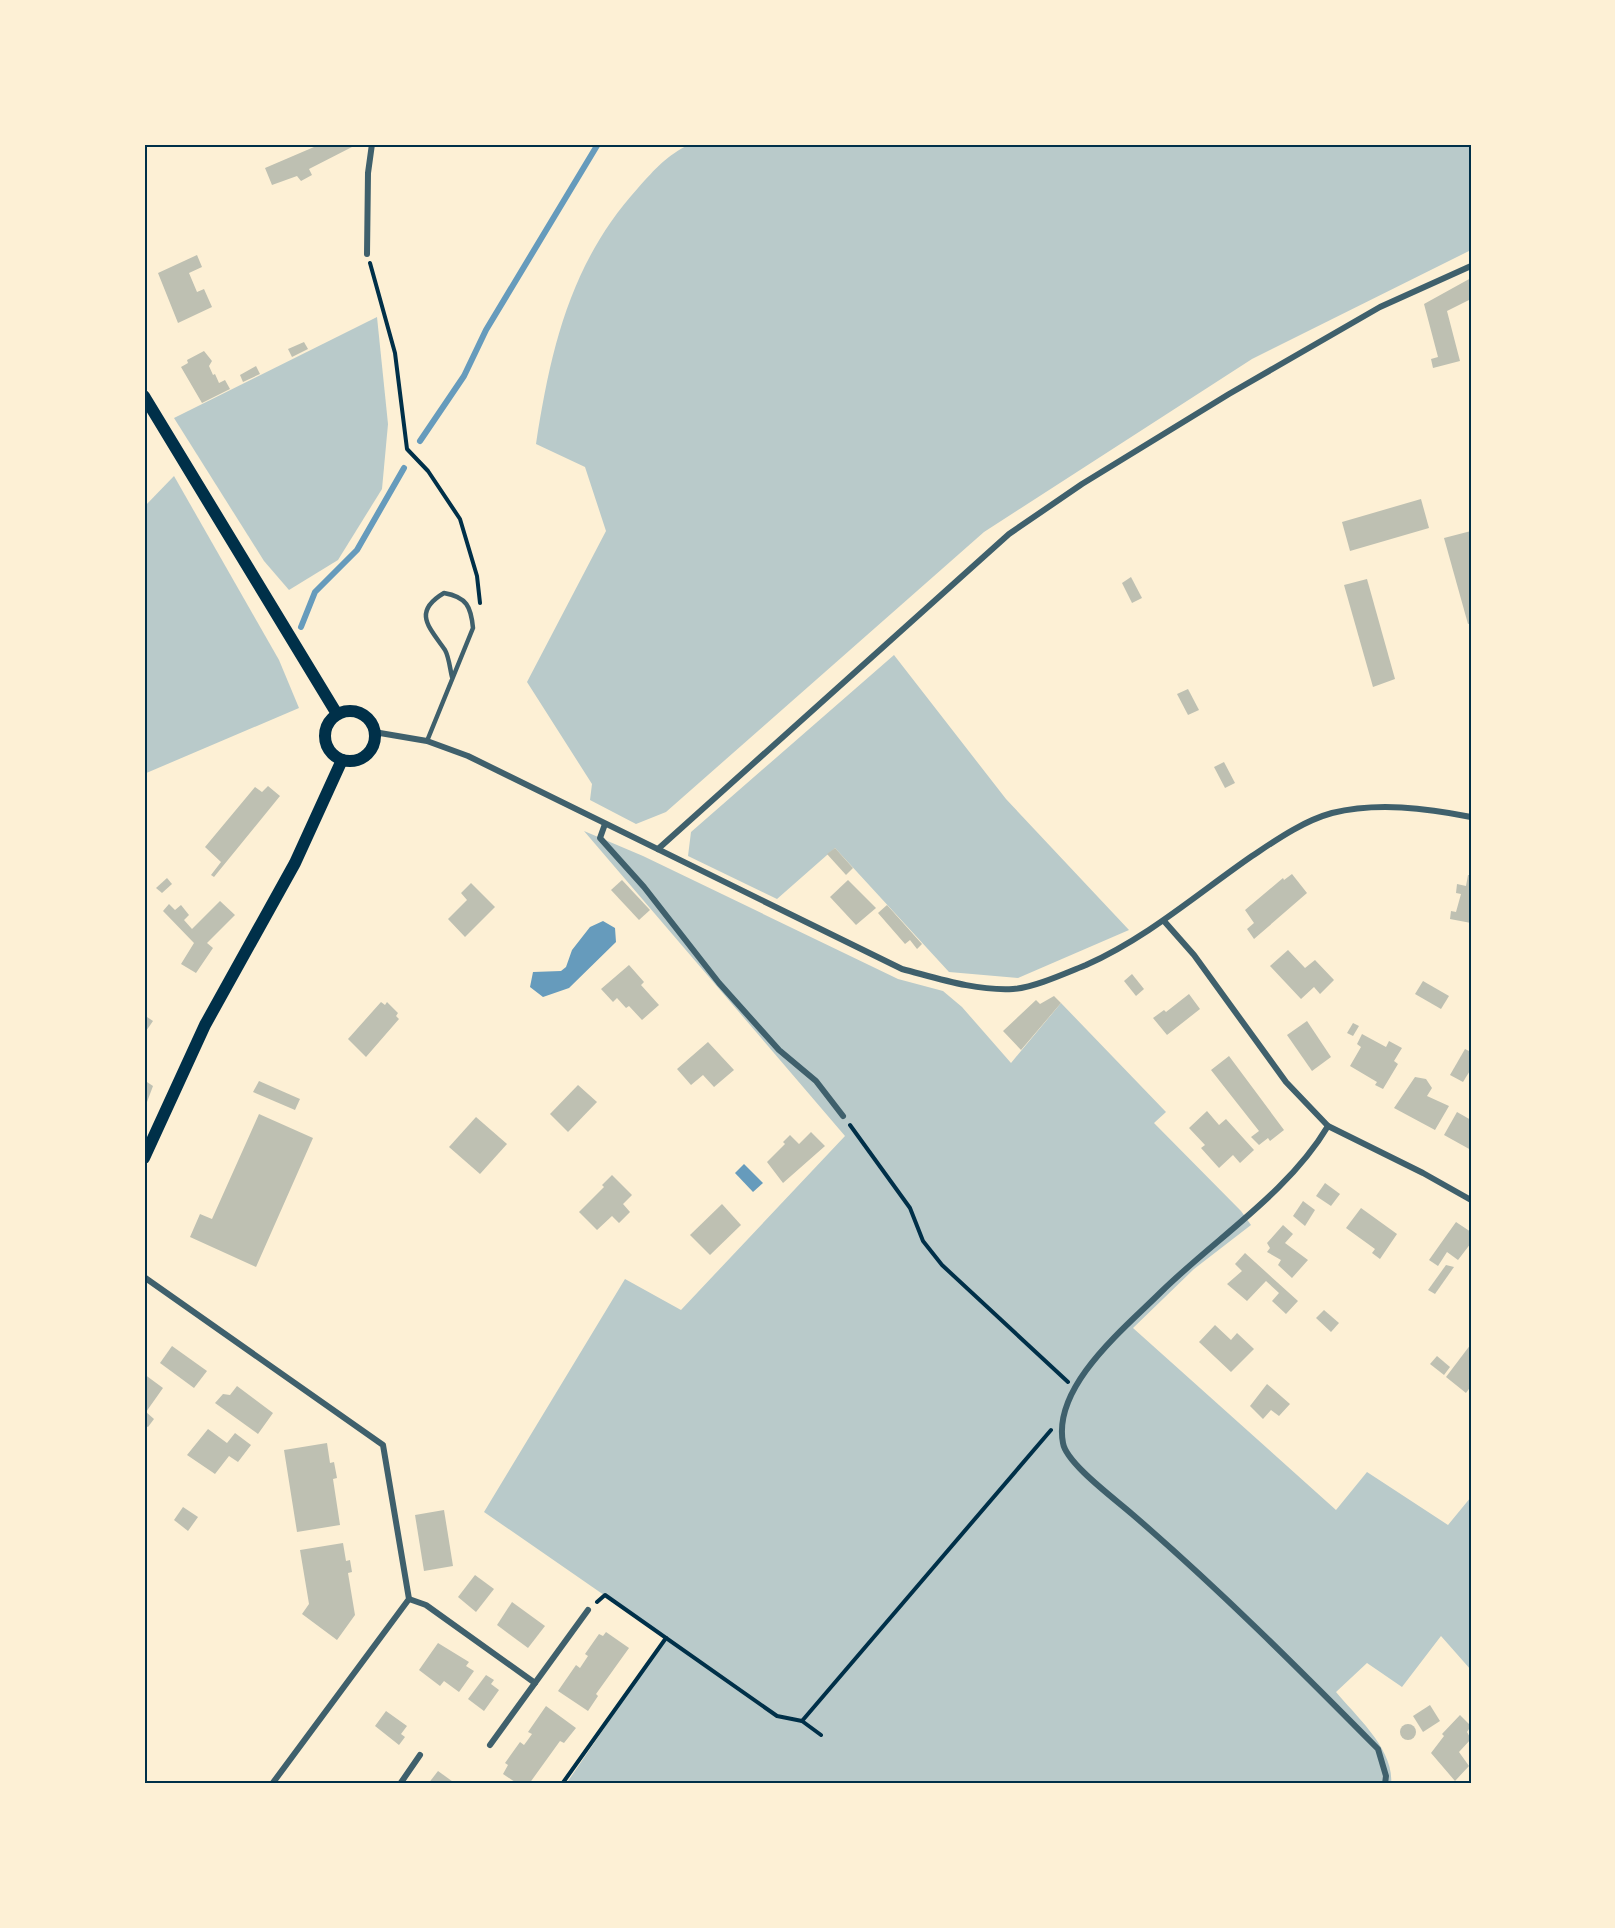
<svg xmlns="http://www.w3.org/2000/svg" width="1615" height="1928" font-family="Figtree,sans-serif">
	<style>
		.green { fill: #b9caca }
		.water { fill: #669bbc }
		.lines { fill: none; stroke-linecap: round; stroke-linejoin: round }
		.stream { stroke: #669bbc; stroke-width: 6 }
		.building { fill: #bec0b2 }
		.path { stroke: #003049; stroke-width: 4 }
		.service { stroke: #3f606c; stroke-width: 4.5 }
		.minor { stroke: #3f606c; stroke-width: 6 }
		.secondary { stroke: #003049; stroke-width: 12 }
		.neatline { fill: none; stroke: #003049; stroke-width: 2 }
	</style>
	<rect width="100%" height="100%" fill="#fdf0d5"/>
	<g class="green">
		<path d="M690 144H1471V250L1252 359 984 532 666 812 636 824 590 800 592 784 527 682 606 531 585 467 536 444C551 347 571 262 638 188 656 168 666 156 690 144Z"/>
		<polygon points="377,317 388,424 382,489 338,560 289,590 264,561 174,418"/>
		<polygon points="174,476 279,660 299,708 144,774 144,507"/>
		<polygon points="894,655 1006,799 1129,930 1018,978 949,972 835,848 777,899 688,856 691,832"/>
		<path d="M584 831 643 856 898 979 943 991 962 1007 1011 1063 1061 1003 1166 1112 1154 1123 1241 1211 1251 1225 1194 1269 1133 1328 1336 1510 1367 1472 1448 1525 1471 1497V1670L1441 1636 1402 1687 1367 1663 1336 1692C1355 1715 1395 1750 1391 1784H566L666 1638 484 1512 625 1279 681 1310 845 1136Z"/>
	</g>
	<g class="water">
		<polygon points="603,921 615,928 616,942 569,988 543,997 530,987 533,972 561,971 566,967 572,950 590,927"/>
		<polygon points="744,1164 763,1183 753,1192 735,1173"/>
	</g>
	<g class="lines">
		<g class="stream">
			<polyline points="420,441 464,376 486,330 598,144"/>
			<polyline points="301,627 315,592 357,550 404,468"/>
		</g>
	</g>
	<g class="building">
		<polygon points="321,144 351,144 352,147 309,169 312,175 301,181 297,176 272,185 265,168"/>
		<polygon points="197,255 202,267 189,273 197,292 204,289 212,307 178,323 158,273"/>
		<polygon points="1471,278 1471,299 1447,311 1460,361 1433,368 1431,359 1438,357 1424,304"/>
		<polygon points="304,342 308,349 292,357 288,349"/>
		<polygon points="204,351 212,361 209,366 213,375 215,374 219,383 225,380 230,389 202,403 181,367 188,363 187,360"/>
		<polygon points="256,366 260,374 243,382 240,375"/>
		<polygon points="1421,499 1429,528 1350,551 1342,522"/>
		<polygon points="1471,531 1471,623 1468,624 1444,538"/>
		<polygon points="1131,577 1142,598 1132,603 1122,583"/>
		<polygon points="1367,579 1395,679 1373,687 1344,585"/>
		<polygon points="1188,689 1199,710 1188,715 1177,694"/>
		<polygon points="1224,762 1235,783 1225,788 1214,767"/>
		<polygon points="268,786 280,796 214,877 211,875 221,862 205,847 255,787 262,792"/>
		<polygon points="835,848 853,868 846,875 827,854"/>
		<polygon points="1292,874 1307,893 1254,939 1247,929 1254,923 1245,910 1283,878 1284,880"/>
		<polygon points="1468,875 1471,875 1471,923 1450,919 1451,911 1456,912 1461,894 1456,893 1457,884 1466,886"/>
		<polygon points="167,878 172,884 162,893 156,888"/>
		<polygon points="622,880 650,910 639,920 611,890"/>
		<polygon points="848,880 876,908 856,925 830,897"/>
		<polygon points="471,883 495,907 465,937 448,919 467,900 461,893"/>
		<polygon points="220,901 235,915 207,943 213,948 196,973 181,964 194,943 163,911 169,904 175,910 181,905 189,915 184,920 192,929"/>
		<polygon points="887,905 922,944 917,949 910,940 905,944 878,913"/>
		<polygon points="1288,950 1305,968 1315,960 1334,980 1320,994 1314,987 1301,999 1270,966"/>
		<polygon points="629,965 644,982 641,985 659,1005 642,1020 629,1006 626,1008 617,998 613,1002 601,989"/>
		<polygon points="1132,974 1144,989 1136,996 1124,981"/>
		<polygon points="1423,981 1449,996 1441,1009 1415,994"/>
		<polygon points="1189,994 1200,1009 1167,1035 1153,1018 1164,1010 1166,1012"/>
		<polygon points="1054,996 1061,1003 1021,1050 1003,1031 1036,1000 1040,1004"/>
		<polygon points="381,1002 385,1005 387,1002 398,1013 396,1016 399,1019 366,1057 348,1039"/>
		<polygon points="144,1015 153,1021 144,1034"/>
		<polygon points="1307,1021 1331,1057 1312,1071 1287,1035"/>
		<polygon points="1353,1023 1359,1026 1353,1036 1347,1033"/>
		<polygon points="1362,1034 1386,1047 1389,1041 1402,1048 1394,1061 1398,1064 1383,1089 1375,1085 1377,1082 1350,1066 1361,1047 1357,1044"/>
		<polygon points="708,1042 734,1070 714,1087 703,1075 691,1085 677,1069"/>
		<polygon points="1465,1049 1471,1052 1471,1069 1463,1082 1450,1075"/>
		<polygon points="1229,1056 1284,1130 1270,1141 1268,1138 1259,1145 1251,1137 1259,1131 1211,1070"/>
		<polygon points="1415,1077 1426,1079 1432,1088 1427,1096 1449,1106 1435,1130 1394,1108"/>
		<polygon points="144,1080 153,1086 144,1110"/>
		<polygon points="259,1081 300,1099 295,1110 253,1092"/>
		<polygon points="578,1085 597,1102 568,1132 550,1114"/>
		<polygon points="1207,1111 1219,1125 1226,1119 1254,1150 1240,1163 1233,1155 1219,1168 1201,1148 1205,1145 1189,1128"/>
		<polygon points="1457,1112 1471,1120 1471,1150 1444,1135"/>
		<polygon points="259,1114 313,1138 256,1267 190,1237 200,1214 212,1219"/>
		<polygon points="476,1117 507,1144 480,1174 449,1147"/>
		<polygon points="811,1132 825,1146 783,1183 767,1162 785,1144 783,1142 790,1135 799,1144"/>
		<polygon points="612,1175 632,1195 623,1204 630,1212 619,1223 612,1216 597,1230 579,1212 604,1187 602,1185"/>
		<polygon points="1325,1183 1340,1194 1331,1206 1316,1196"/>
		<polygon points="1303,1201 1315,1210 1305,1226 1293,1216"/>
		<polygon points="722,1204 741,1225 710,1255 690,1235"/>
		<polygon points="1361,1208 1397,1234 1380,1259 1372,1253 1375,1249 1346,1228"/>
		<polygon points="1456,1222 1471,1232 1471,1243 1458,1260 1447,1252 1438,1266 1429,1260"/>
		<polygon points="1283,1225 1293,1234 1285,1243 1308,1260 1292,1278 1278,1265 1281,1260 1267,1252 1270,1248 1267,1243"/>
		<polygon points="1245,1253 1298,1301 1286,1314 1272,1301 1279,1293 1266,1281 1247,1301 1227,1284 1242,1271 1235,1264"/>
		<polygon points="1446,1265 1454,1267 1435,1294 1428,1290"/>
		<polygon points="1324,1310 1339,1323 1331,1332 1316,1318"/>
		<polygon points="1215,1325 1231,1340 1237,1333 1254,1349 1231,1372 1199,1342"/>
		<polygon points="1471,1344 1471,1386 1466,1393 1446,1377"/>
		<polygon points="172,1346 207,1371 194,1388 160,1363"/>
		<polygon points="1437,1356 1450,1367 1444,1375 1430,1364"/>
		<polygon points="144,1374 163,1388 146,1412 154,1419 148,1427 144,1425"/>
		<polygon points="1267,1384 1290,1404 1279,1416 1271,1410 1263,1419 1250,1406"/>
		<polygon points="237,1386 273,1413 258,1434 215,1403 223,1394 230,1395"/>
		<polygon points="208,1429 227,1443 235,1433 251,1445 238,1462 229,1456 215,1474 187,1455"/>
		<polygon points="327,1443 330,1463 334,1462 337,1478 333,1479 340,1525 297,1532 284,1450"/>
		<polygon points="183,1507 198,1517 188,1531 174,1520"/>
		<polygon points="444,1510 453,1566 424,1571 415,1515"/>
		<polygon points="343,1543 346,1561 350,1560 352,1572 348,1573 355,1615 337,1640 302,1614 309,1604 300,1550"/>
		<polygon points="475,1575 494,1589 476,1612 458,1597"/>
		<polygon points="512,1602 545,1626 528,1648 497,1625"/>
		<polygon points="606,1632 629,1648 596,1694 598,1696 588,1711 558,1691 576,1665 580,1668 588,1656 585,1654 599,1634 603,1636"/>
		<polygon points="438,1643 469,1662 466,1666 474,1671 459,1692 444,1681 440,1686 419,1670"/>
		<polygon points="486,1675 494,1680 491,1684 499,1690 484,1711 468,1699"/>
		<polygon points="1430,1705 1440,1721 1423,1732 1413,1716"/>
		<polygon points="546,1706 576,1728 564,1743 560,1741 529,1784 518,1784 503,1774 508,1765 505,1763 520,1742 524,1745 527,1741 532,1734 528,1732"/>
		<polygon points="386,1711 407,1726 401,1734 405,1737 399,1745 375,1726"/>
		<polygon points="1460,1715 1471,1726 1467,1732 1471,1739 1459,1752 1469,1766 1455,1781 1431,1753 1444,1736 1442,1734"/>
		<circle cx="1408" cy="1732" r="8"/>
		<polygon points="438,1771 456,1784 428,1784"/>
	</g>
	<g class="lines">
		<g class="path">
			<polyline points="370,263 395,353 407,449 428,471 460,519 477,576 480,603"/>
			<polyline points="850,1125 910,1208 923,1241 942,1265 1068,1382"/>
			<polyline points="597,1602 605,1595 777,1716 802,1721 821,1735"/>
			<polyline points="802,1721 1051,1430"/>
			<polyline points="562,1784 666,1638"/>
		</g>
		<path class="service" d="M427 741 473 628C471 607 467 597 444 593 412 612 429 627 445 650 449 657 450 669 452 677"/>
		<g class="minor">
			<polyline points="367,254 368,173 372,144"/>
			<path d="M374 732 427 741 468 756 902 969C937 978 975 991 1013 989 1033 988 1066 973 1086 965 1147 938 1197 894 1252 856 1276 840 1303 821 1332 813 1377 802 1426 808 1471 817"/>
			<polyline points="605,824 600,838 644,887 719,983 779,1050 816,1081 843,1116"/>
			<polyline points="658,849 1009,534 1082,484 1229,394 1380,307 1471,266"/>
			<polyline points="1164,921 1194,955 1286,1082 1328,1126 1423,1173 1471,1200"/>
			<path d="M1328 1126C1288 1193 1216 1238 1161 1292 1126 1327 1052 1386 1063 1443 1066 1463 1115 1499 1132 1514 1218 1588 1298 1668 1378 1749L1386 1776 1385 1784"/>
			<polyline points="144,1277 383,1445 409,1599 272,1784"/>
			<polyline points="409,1599 426,1605 535,1683"/>
			<polyline points="490,1745 588,1610"/>
			<polyline points="400,1784 420,1755"/>
		</g>
		<g class="secondary">
			<polyline points="144,396 337,714"/>
			<circle cx="350" cy="736" r="25"/>
			<polyline points="144,1158 205,1025 295,863 342,760"/>
		</g>
	</g>
	<rect width="1615" height="1928" fill="none" stroke="#fdf0d5" stroke-width="291"/>
	<rect x="146" y="146" width="1324" height="1636" class="neatline"/>
</svg>
